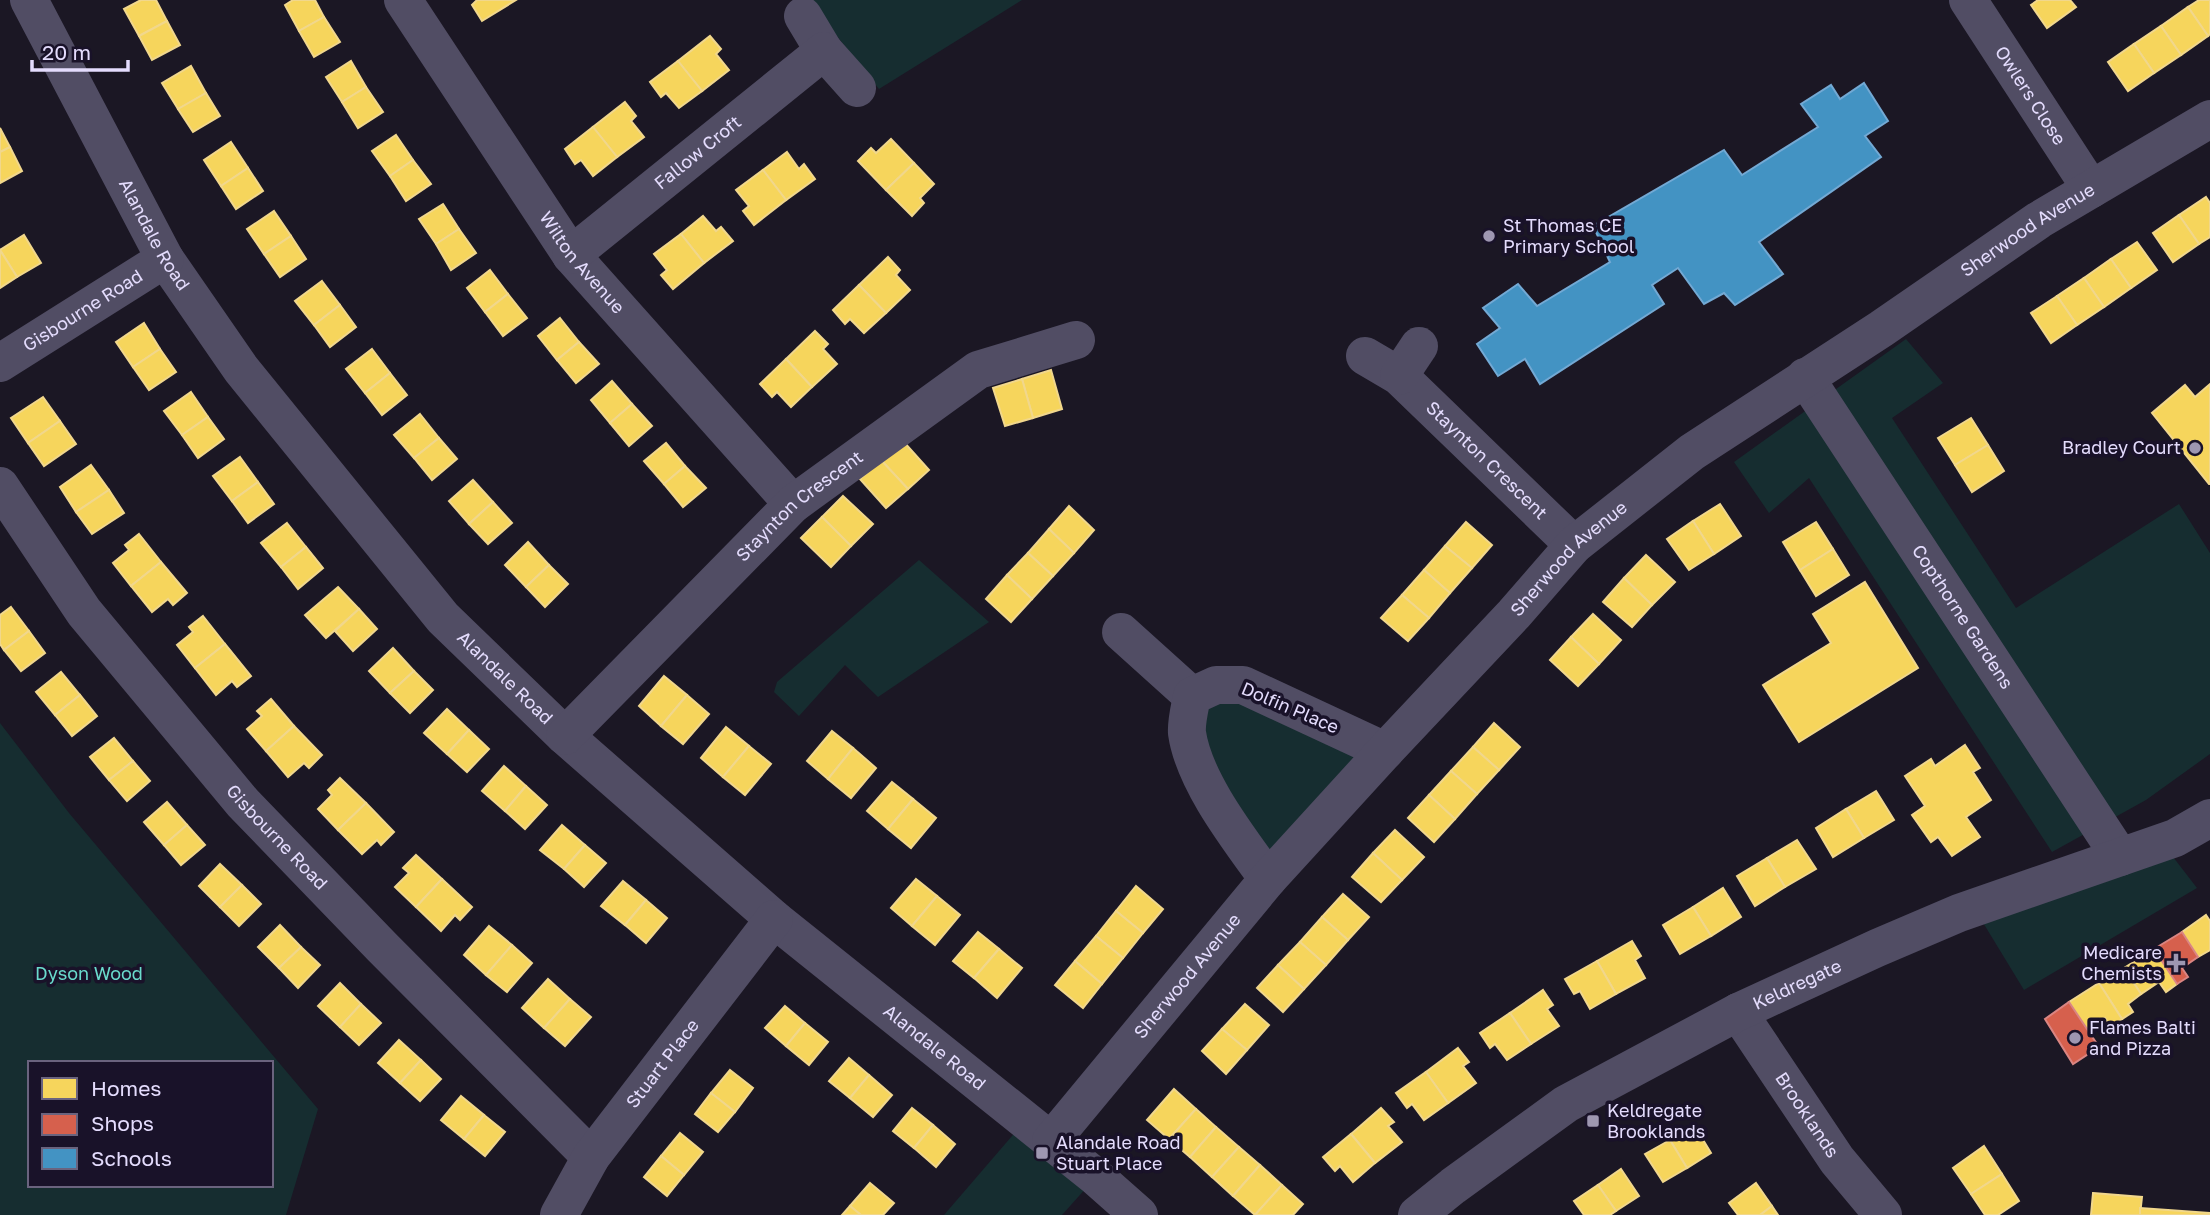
<svg xmlns="http://www.w3.org/2000/svg" width="2210" height="1215" font-family="'Golos Text',sans-serif">
	<style>
		.green { fill: #162d30; fill-rule: evenodd }
		.homes { fill: #f6d55c; stroke: #f1d78c; stroke-width: 2 }
		.shops { fill: #d6604d; stroke: #da8582; stroke-width: 2 }
		.schools { fill: #4393c3; stroke: #73a9d4; stroke-width: 2 }
		.lines { fill: none; stroke-linecap: round; stroke-linejoin: round }
		.minor { stroke: #514d64; stroke-width: 38 }
		.poi-dot { fill: #9e97b1; stroke: #191229; stroke-width: 2.5 }
		.labels { text-anchor: middle; stroke-width: 7; stroke-linejoin: round; paint-order: stroke }
		.street-label { font-size: 18px; fill: #e4dcfd; stroke: #191229 }
		.poi-label { font-size: 18px; fill: #e4dcfd; stroke: #191229; text-anchor: start }
		.park-label { font-size: 18px; fill: #6adbcd; stroke: #191229 }
	</style>
	<rect width="100%" height="100%" fill="#1b1724"/>
	<g class="green">
		<polygon points="808,0 1022,0 879,89"/>
		<polygon points="1906,339 1943,383 1892,418 2016,608 2179,504 2210,553 2210,754 2146,800 2052,852 1809,478 1769,513 1734,462"/>
		<polygon points="919,560 989,622 878,697 845,665 799,716 774,692 777,682"/>
		<polygon points="1216,685 1385,751 1268,879 1230,825 1192,696"/>
		<path d="M0 723 69 813 318 1109 286 1215H0ZM30 1063H271V1185H30Z"/>
		<polygon points="2170,853 2197,888 2024,990 1982,921"/>
		<polygon points="1025,1121 1096,1177 1062,1215 944,1215"/>
	</g>
	<g class="homes">
		<polygon points="141,0 156,0 167,21 139,36 124,9"/>
		<polygon points="293,0 315,0 324,17 299,31 285,5"/>
		<polygon points="477,0 516,0 482,21 472,5"/>
		<polygon points="2038,0 2070,0 2076,7 2047,28 2031,5"/>
		<polygon points="2199,0 2210,0 2210,34 2208,36 2188,7"/>
		<polygon points="2188,7 2208,36 2181,55 2161,26"/>
		<polygon points="324,17 340,42 314,57 299,31"/>
		<polygon points="167,21 180,45 152,60 139,36"/>
		<polygon points="2161,26 2181,55 2154,73 2134,44"/>
		<polygon points="710,36 721,49 716,54 729,70 702,91 678,61"/>
		<polygon points="2134,44 2154,73 2128,91 2108,62"/>
		<polygon points="351,61 366,87 342,102 326,77"/>
		<polygon points="678,61 702,91 679,108 666,93 661,97 650,82"/>
		<polygon points="191,66 206,93 178,109 162,83"/>
		<polygon points="366,87 383,112 358,128 342,102"/>
		<polygon points="206,93 220,116 193,132 178,109"/>
		<polygon points="625,102 636,116 631,121 644,137 617,157 593,127"/>
		<polygon points="593,127 617,157 593,176 581,160 575,164 565,149"/>
		<polygon points="0,128 10,147 0,152"/>
		<polygon points="396,135 413,160 390,176 372,151"/>
		<polygon points="891,139 914,163 886,190 858,161 871,148 876,153"/>
		<polygon points="231,142 248,168 221,186 204,160"/>
		<polygon points="10,147 22,171 0,183 0,152"/>
		<polygon points="787,152 799,169 804,164 815,179 786,200 763,170"/>
		<polygon points="413,160 431,184 406,201 390,176"/>
		<polygon points="914,163 934,184 920,198 924,203 912,216 886,190"/>
		<polygon points="248,168 263,191 236,209 221,186"/>
		<polygon points="763,170 786,200 754,225 743,211 749,206 736,190"/>
		<polygon points="2206,197 2210,203 2210,237 2199,244 2179,215"/>
		<polygon points="443,204 459,229 436,244 419,219"/>
		<polygon points="274,211 291,236 264,254 247,229"/>
		<polygon points="2179,215 2199,244 2173,262 2153,233"/>
		<polygon points="703,216 716,231 721,227 733,241 704,263 681,234"/>
		<polygon points="459,229 476,253 451,270 436,244"/>
		<polygon points="681,234 704,263 673,289 661,275 667,270 654,254"/>
		<polygon points="24,235 41,263 17,277 0,250"/>
		<polygon points="291,236 306,259 280,277 264,254"/>
		<polygon points="2137,242 2157,270 2131,288 2111,259"/>
		<polygon points="0,250 17,277 0,288"/>
		<polygon points="888,257 900,270 896,275 910,290 886,313 859,285"/>
		<polygon points="2111,259 2131,288 2104,307 2084,278"/>
		<polygon points="490,270 508,294 485,312 467,288"/>
		<polygon points="2084,278 2104,307 2077,325 2057,296"/>
		<polygon points="322,281 340,305 314,325 295,301"/>
		<polygon points="859,285 886,313 864,333 850,319 845,324 833,310"/>
		<polygon points="508,294 527,318 503,336 485,312"/>
		<polygon points="2057,296 2077,325 2051,343 2031,313"/>
		<polygon points="340,305 356,327 330,347 314,325"/>
		<polygon points="560,318 579,342 557,360 538,336"/>
		<polygon points="144,323 160,349 133,367 116,342"/>
		<polygon points="815,331 828,344 823,349 837,364 812,387 786,359"/>
		<polygon points="579,342 599,364 576,383 557,360"/>
		<polygon points="160,349 176,372 149,390 133,367"/>
		<polygon points="372,349 390,373 365,393 346,369"/>
		<polygon points="786,359 812,387 791,407 777,392 772,397 760,384"/>
		<polygon points="1051,370 1062,409 1033,418 1022,379"/>
		<polygon points="390,373 407,395 382,415 365,393"/>
		<polygon points="1022,379 1033,418 1005,426 993,388"/>
		<polygon points="612,381 632,404 610,423 591,400"/>
		<polygon points="2210,384 2210,484 2209,484 2152,413 2185,385 2195,397"/>
		<polygon points="191,392 208,417 182,435 164,411"/>
		<polygon points="43,397 60,421 28,443 11,418"/>
		<polygon points="632,404 652,426 629,446 610,423"/>
		<polygon points="420,414 439,438 414,458 394,435"/>
		<polygon points="208,417 224,439 198,458 182,435"/>
		<polygon points="1971,418 1988,445 1955,465 1938,438"/>
		<polygon points="60,421 76,444 44,466 28,443"/>
		<polygon points="439,438 457,459 432,480 414,458"/>
		<polygon points="903,441 929,470 908,489 881,460"/>
		<polygon points="666,443 685,466 664,484 644,461"/>
		<polygon points="1988,445 2004,471 1972,492 1955,465"/>
		<polygon points="240,457 258,482 232,501 213,476"/>
		<polygon points="881,460 908,489 886,508 860,479"/>
		<polygon points="91,465 109,490 76,512 60,487"/>
		<polygon points="685,466 706,488 683,507 664,484"/>
		<polygon points="473,480 493,502 469,524 449,501"/>
		<polygon points="258,482 274,504 248,523 232,501"/>
		<polygon points="109,490 124,513 92,534 76,512"/>
		<polygon points="843,496 873,524 851,546 822,517"/>
		<polygon points="493,502 512,523 488,544 469,524"/>
		<polygon points="1720,504 1741,536 1714,554 1693,521"/>
		<polygon points="1069,506 1094,530 1074,553 1049,529"/>
		<polygon points="822,517 851,546 831,567 801,538"/>
		<polygon points="1693,521 1714,554 1689,570 1667,539"/>
		<polygon points="1466,522 1492,545 1472,568 1445,546"/>
		<polygon points="1816,522 1833,549 1800,570 1783,542"/>
		<polygon points="287,523 306,547 281,567 261,543"/>
		<polygon points="1049,529 1074,553 1053,576 1028,553"/>
		<polygon points="139,534 161,562 131,586 113,563 129,550 125,545"/>
		<polygon points="528,542 549,565 526,587 505,565"/>
		<polygon points="1445,546 1472,568 1450,593 1424,570"/>
		<polygon points="306,547 323,568 298,589 281,567"/>
		<polygon points="1833,549 1849,575 1816,596 1800,570"/>
		<polygon points="1028,553 1053,576 1032,599 1007,575"/>
		<polygon points="1646,555 1675,582 1652,605 1624,578"/>
		<polygon points="161,562 187,593 173,605 168,599 152,612 131,586"/>
		<polygon points="549,565 568,584 545,607 526,587"/>
		<polygon points="1424,570 1450,593 1429,618 1402,595"/>
		<polygon points="1007,575 1032,599 1011,622 986,599"/>
		<polygon points="1624,578 1652,605 1632,627 1603,602"/>
		<polygon points="1865,582 1918,668 1799,742 1763,685 1831,643 1813,614"/>
		<polygon points="338,587 359,609 326,638 305,615"/>
		<polygon points="1402,595 1429,618 1408,641 1381,618"/>
		<polygon points="11,607 29,631 4,650 0,644 0,615"/>
		<polygon points="359,609 377,629 353,651 335,631"/>
		<polygon points="1593,614 1621,640 1599,664 1571,637"/>
		<polygon points="203,616 225,644 195,668 177,645 193,632 189,627"/>
		<polygon points="29,631 45,653 21,671 4,650"/>
		<polygon points="1571,637 1599,664 1578,686 1550,660"/>
		<polygon points="225,644 251,676 237,687 232,681 216,695 195,668"/>
		<polygon points="393,648 414,671 390,693 369,671"/>
		<polygon points="414,671 433,690 410,713 390,693"/>
		<polygon points="61,672 80,695 55,715 36,692"/>
		<polygon points="664,676 687,695 661,726 639,706"/>
		<polygon points="80,695 97,716 72,736 55,715"/>
		<polygon points="687,695 709,714 683,744 661,726"/>
		<polygon points="271,699 294,726 266,751 247,729 262,716 257,711"/>
		<polygon points="447,709 469,730 447,754 424,733"/>
		<polygon points="1494,723 1520,747 1499,770 1473,747"/>
		<polygon points="294,726 322,755 309,768 304,763 288,777 266,751"/>
		<polygon points="726,727 749,746 723,777 701,758"/>
		<polygon points="469,730 489,749 467,772 447,754"/>
		<polygon points="832,731 853,748 828,779 807,761"/>
		<polygon points="114,738 133,761 109,780 90,757"/>
		<polygon points="1965,745 1980,768 1973,772 1991,800 1966,817 1980,837 1952,856 1938,837 1931,842 1912,815 1925,806 1905,776 1931,759 1935,766"/>
		<polygon points="749,746 771,764 745,795 723,777"/>
		<polygon points="1473,747 1499,770 1477,794 1451,771"/>
		<polygon points="853,748 876,768 851,798 828,779"/>
		<polygon points="133,761 150,781 127,801 109,780"/>
		<polygon points="504,766 526,786 505,811 482,791"/>
		<polygon points="1451,771 1477,794 1455,819 1429,795"/>
		<polygon points="340,778 366,803 338,830 318,809 332,795 328,790"/>
		<polygon points="892,782 913,799 888,829 867,811"/>
		<polygon points="526,786 547,805 525,829 505,811"/>
		<polygon points="1876,791 1894,820 1864,838 1846,809"/>
		<polygon points="1429,795 1455,819 1434,842 1408,818"/>
		<polygon points="913,799 936,818 911,848 888,829"/>
		<polygon points="167,802 187,825 164,845 144,822"/>
		<polygon points="366,803 394,832 381,845 377,840 362,854 338,830"/>
		<polygon points="1846,809 1864,838 1833,857 1816,828"/>
		<polygon points="187,825 205,845 181,865 164,845"/>
		<polygon points="562,825 585,845 564,869 540,850"/>
		<polygon points="1395,830 1424,857 1402,880 1373,853"/>
		<polygon points="1797,840 1816,869 1785,887 1767,858"/>
		<polygon points="585,845 606,863 584,887 564,869"/>
		<polygon points="1373,853 1402,880 1381,902 1352,877"/>
		<polygon points="416,855 442,879 416,907 395,887 409,873 403,868"/>
		<polygon points="1767,858 1785,887 1755,906 1737,876"/>
		<polygon points="220,864 242,885 220,907 199,886"/>
		<polygon points="442,879 472,907 460,920 455,915 441,931 416,907"/>
		<polygon points="916,879 937,896 912,926 891,908"/>
		<polygon points="623,881 646,900 625,925 601,906"/>
		<polygon points="242,885 261,904 239,926 220,907"/>
		<polygon points="1136,886 1163,909 1143,933 1116,911"/>
		<polygon points="1723,888 1741,917 1711,936 1693,907"/>
		<polygon points="1343,894 1369,917 1348,940 1322,917"/>
		<polygon points="937,896 960,915 935,945 912,926"/>
		<polygon points="646,900 667,918 646,943 625,925"/>
		<polygon points="1693,907 1711,936 1680,954 1663,925"/>
		<polygon points="1116,911 1143,933 1123,958 1096,936"/>
		<polygon points="2206,915 2210,921 2210,950 2198,957 2182,932"/>
		<polygon points="1322,917 1348,940 1326,965 1300,942"/>
		<polygon points="280,925 301,947 279,968 258,947"/>
		<polygon points="489,926 512,945 486,975 464,955"/>
		<polygon points="978,932 999,949 974,978 953,961"/>
		<polygon points="1096,936 1123,958 1102,984 1075,961"/>
		<polygon points="1632,941 1641,956 1635,960 1645,978 1616,994 1597,961"/>
		<polygon points="1300,942 1326,965 1304,989 1278,965"/>
		<polygon points="512,945 532,963 507,992 486,975"/>
		<polygon points="301,947 320,965 298,988 279,968"/>
		<polygon points="999,949 1022,968 997,998 974,978"/>
		<polygon points="2154,949 2177,984 2166,992 2159,982 2141,994 2124,968"/>
		<polygon points="1075,961 1102,984 1083,1008 1055,985"/>
		<polygon points="1597,961 1616,994 1590,1009 1580,991 1574,994 1565,979"/>
		<polygon points="1278,965 1304,989 1283,1012 1257,988"/>
		<polygon points="2124,968 2141,994 2128,1004 2133,1012 2122,1019 2099,983"/>
		<polygon points="548,979 570,999 544,1028 522,1008"/>
		<polygon points="340,983 361,1004 340,1027 318,1006"/>
		<polygon points="2099,983 2122,1019 2111,1027 2105,1018 2087,1030 2069,1002"/>
		<polygon points="1543,990 1553,1005 1547,1009 1559,1026 1531,1044 1510,1013"/>
		<polygon points="570,999 591,1017 565,1046 544,1028"/>
		<polygon points="361,1004 381,1023 359,1045 340,1027"/>
		<polygon points="1245,1004 1269,1025 1247,1050 1222,1029"/>
		<polygon points="785,1006 805,1023 786,1046 765,1028"/>
		<polygon points="1510,1013 1531,1044 1507,1060 1495,1044 1490,1048 1480,1033"/>
		<polygon points="805,1023 828,1042 809,1065 786,1046"/>
		<polygon points="1222,1029 1247,1050 1226,1074 1202,1051"/>
		<polygon points="399,1040 421,1060 400,1083 378,1063"/>
		<polygon points="1458,1048 1469,1062 1463,1066 1476,1083 1448,1103 1426,1072"/>
		<polygon points="849,1058 869,1075 850,1098 829,1081"/>
		<polygon points="421,1060 441,1079 420,1101 400,1083"/>
		<polygon points="730,1070 753,1088 735,1112 711,1093"/>
		<polygon points="1426,1072 1448,1103 1424,1120 1412,1104 1407,1108 1396,1093"/>
		<polygon points="869,1075 892,1095 873,1117 850,1098"/>
		<polygon points="1174,1089 1196,1109 1169,1139 1147,1120"/>
		<polygon points="711,1093 735,1112 718,1132 695,1114"/>
		<polygon points="461,1096 484,1115 464,1139 441,1120"/>
		<polygon points="912,1108 933,1125 914,1148 893,1131"/>
		<polygon points="1381,1108 1394,1122 1388,1126 1402,1142 1375,1163 1351,1134"/>
		<polygon points="1196,1109 1216,1127 1190,1157 1169,1139"/>
		<polygon points="484,1115 505,1132 485,1156 464,1139"/>
		<polygon points="933,1125 955,1144 936,1167 914,1148"/>
		<polygon points="1694,1125 1711,1153 1687,1168 1670,1140"/>
		<polygon points="1216,1127 1239,1147 1212,1177 1190,1157"/>
		<polygon points="680,1133 703,1152 684,1175 661,1156"/>
		<polygon points="1351,1134 1375,1163 1353,1182 1340,1166 1335,1171 1323,1157"/>
		<polygon points="1670,1140 1687,1168 1663,1182 1645,1154"/>
		<polygon points="1984,1146 2002,1174 1971,1194 1953,1168"/>
		<polygon points="1239,1147 1260,1165 1233,1196 1212,1177"/>
		<polygon points="661,1156 684,1175 667,1196 644,1177"/>
		<polygon points="1260,1165 1282,1185 1255,1215 1233,1196"/>
		<polygon points="1621,1169 1639,1196 1616,1211 1598,1185"/>
		<polygon points="2002,1174 2019,1201 1998,1215 1985,1215 1971,1194"/>
		<polygon points="870,1183 894,1203 883,1215 861,1215 850,1206"/>
		<polygon points="1756,1183 1772,1206 1760,1215 1738,1215 1729,1203"/>
		<polygon points="1282,1185 1303,1204 1293,1215 1255,1215"/>
		<polygon points="1598,1185 1616,1211 1610,1215 1584,1215 1574,1201"/>
		<polygon points="2093,1193 2142,1197 2140,1215 2091,1215"/>
		<polygon points="850,1206 861,1215 842,1215"/>
		<polygon points="1772,1206 1778,1215 1760,1215"/>
		<polygon points="2140,1208 2210,1213 2210,1215 2140,1215"/>
	</g>
	<g class="shops">
		<polygon points="2182,932 2198,957 2182,968 2188,977 2177,984 2154,949"/>
		<polygon points="2069,1002 2099,1047 2073,1064 2045,1019"/>
	</g>
	<polygon class="schools" points="1864,83 1888,121 1865,136 1881,157 1759,242 1783,274 1735,305 1724,293 1704,304 1678,268 1652,285 1664,304 1540,384 1525,359 1498,376 1477,344 1500,328 1483,308 1518,284 1537,306 1610,262 1593,226 1724,150 1742,175 1818,127 1801,104 1831,85 1840,99"/>
	<g class="lines">
		<g class="minor">
			<path id="s1" d="M29 0 165 259 241 369 443 618 565 736 774 919 1096 1177 1139 1215"/>
			<path id="s2" d="M403 0 571 255 793 504"/>
			<path id="s3" d="M1968 0 2091 189"/>
			<polyline points="803,16 824,51"/>
			<path id="s4" d="M571 255 824 51 857 88"/>
			<path id="s5" d="M1365 356 1399 376 1574 545"/>
			<path id="s6" d="M0 363 165 259"/>
			<polyline points="1399,376 1419,346"/>
			<path id="s7" d="M1805 377 2120 857"/>
			<path id="s8" d="M0 486 84 612 243 803 382 947 591 1157"/>
			<polyline points="1121,632 1192,696"/>
			<path id="s9" d="M565 736 793 504 978 370 1076 340"/>
			<path d="M1268 879C1240 840 1194 782 1187 733 1186 722 1190 707 1192 696L1216 685H1243L1385 751"/>
			<path id="s10" d="M1738 1012 1837 1160 1883 1215"/>
			<path id="s11" d="M1051 1141 1268 879 1385 751 1514 614 1574 545 1692 452 1881 329 2039 220 2210 119"/>
			<path id="s12" d="M559 1215 591 1157 774 919"/>
			<path id="s13" d="M1417 1215 1453 1186 1566 1104 1738 1012 1877 948 1959 913 2175 838 2210 818"/>
		</g>
	</g>
	<g class="poi-dot">
		<circle cx="1489" cy="236" r="7"/>
		<circle cx="2195" cy="448" r="7"/>
		<path d="M2172.5 952.5h7v7h7v7h-7v7h-7v-7h-7v-7h7z"/>
		<circle cx="2075" cy="1038" r="7"/>
		<rect x="1586" y="1114" width="14" height="14" rx="3.5"/>
		<rect x="1035" y="1146" width="14" height="14" rx="3.5"/>
	</g>
	<g class="labels">
		<g class="street-label">
			<text dy="6" stroke="none"><textPath href="#s3" startOffset="114">Owlers Close</textPath></text>
			<text dy="6" stroke="none"><textPath href="#s4" startOffset="163">Fallow Croft</textPath></text>
			<text dy="6" stroke="none"><textPath href="#s11" startOffset="1346">Sherwood Avenue</textPath></text>
			<text dy="6" stroke="none"><textPath href="#s1" startOffset="266">Alandale Road</textPath></text>
			<text dy="6" stroke="none"><textPath href="#s2" startOffset="318">Wilton Avenue</textPath></text>
			<text dy="6" stroke="none"><textPath href="#s6" startOffset="98">Gisbourne Road</textPath></text>
			<text dy="6" stroke="none"><textPath href="#s5" startOffset="161">Staynton Crescent</textPath></text>
			<text dy="6" stroke="none"><textPath href="#s9" startOffset="329">Staynton Crescent</textPath></text>
			<text dy="6" stroke="none"><textPath href="#s11" startOffset="780">Sherwood Avenue</textPath></text>
			<text dy="6" stroke="none"><textPath href="#s7" startOffset="287">Copthorne Gardens</textPath></text>
			<text dy="6" stroke="none"><textPath href="#s1" startOffset="833">Alandale Road</textPath></text>
			<text transform="translate(1290 708) rotate(23)" y="6">Dolfin Place</text>
			<text dy="6" stroke="none"><textPath href="#s8" startOffset="448">Gisbourne Road</textPath></text>
			<text dy="6" stroke="none"><textPath href="#s11" startOffset="214">Sherwood Avenue</textPath></text>
			<text dy="6" stroke="none"><textPath href="#s13" startOffset="446">Keldregate</textPath></text>
			<text dy="6" stroke="none"><textPath href="#s1" startOffset="1400">Alandale Road</textPath></text>
			<text dy="6" stroke="none"><textPath href="#s12" startOffset="184">Stuart Place</textPath></text>
			<text dy="6" stroke="none"><textPath href="#s10" startOffset="124">Brooklands</textPath></text>
		</g>
		<g class="poi-label">
			<text x="1503" y="232">St Thomas CE<tspan x="1503" dy="21">Primary School</tspan></text>
			<text x="2181" y="454" text-anchor="end">Bradley Court</text>
			<text x="2162" y="959" text-anchor="end">Medicare<tspan x="2162" dy="21">Chemists</tspan></text>
			<text x="2089" y="1034">Flames Balti<tspan x="2089" dy="21">and Pizza</tspan></text>
			<text x="1607" y="1117">Keldregate<tspan x="1607" dy="21">Brooklands</tspan></text>
			<text x="1056" y="1149">Alandale Road<tspan x="1056" dy="21">Stuart Place</tspan></text>
		</g>
		<g class="park-label">
			<text x="89" y="980">Dyson Wood</text>
		</g>
	</g>
	<rect x="28" y="1061" width="245" height="126" fill="#191229" stroke="#6a637e" stroke-width="2"/>
	<rect x="42" y="1078" width="35" height="21" fill="#f6d55c" stroke="#6a637e" stroke-width="2"/>
	<text x="91" y="1096" font-size="21" fill="#e4dcfd">Homes</text>
	<rect x="42" y="1114" width="35" height="21" fill="#d6604d" stroke="#6a637e" stroke-width="2"/>
	<text x="91" y="1131" font-size="21" fill="#e4dcfd">Shops</text>
	<rect x="42" y="1148" width="35" height="21" fill="#4393c3" stroke="#6a637e" stroke-width="2"/>
	<text x="91" y="1166" font-size="21" fill="#e4dcfd">Schools</text>
	<path d="M32 60v10h96v-10" fill="none" stroke="#e4dcfd" stroke-width="3.5"/>
	<text x="42" y="60" font-size="21" fill="#e4dcfd" stroke="#191229" stroke-width="5" paint-order="stroke">20 m</text>
</svg>
